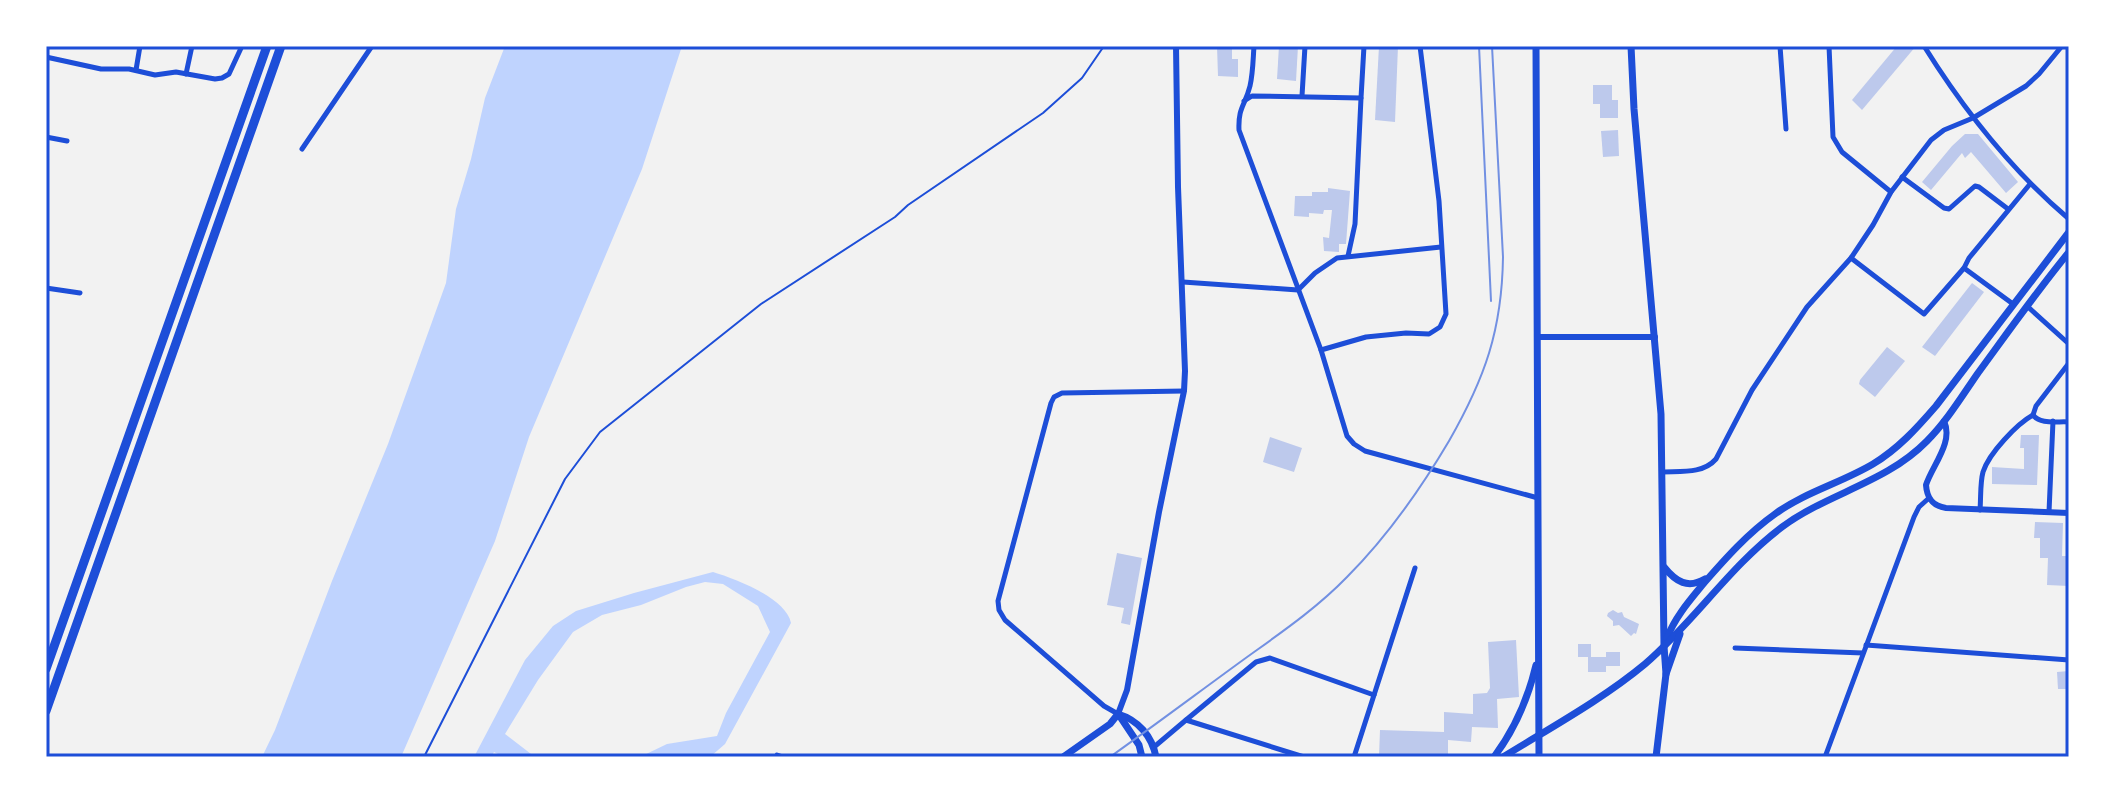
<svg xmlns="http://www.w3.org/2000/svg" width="2115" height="803" font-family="'Space Grotesk',sans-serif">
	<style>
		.water { fill: #bfd3fe }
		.building { fill: #bdc9ec }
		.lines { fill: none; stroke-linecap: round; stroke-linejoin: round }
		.path { stroke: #1d4ed8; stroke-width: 2 }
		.minor { stroke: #1d4ed8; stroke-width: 5 }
		.tertiary { stroke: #1d4ed8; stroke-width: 6 }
		.secondary { stroke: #1d4ed8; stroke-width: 7 }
		.primary { stroke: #1d4ed8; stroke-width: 7 }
		.motorway { stroke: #1d4ed8; stroke-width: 9 }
		.rail { stroke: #7290e2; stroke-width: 2 }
		.neatline { fill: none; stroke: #1d4ed8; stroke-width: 3 }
	</style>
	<rect width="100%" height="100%" fill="#f2f2f2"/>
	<g class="water">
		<polygon points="505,46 682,46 642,169 529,437 495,541 401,757 262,757 275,730 332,581 388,444 446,283 456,209 471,159 485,98"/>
		<path d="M713 572C736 579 786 598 791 623L725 744 710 757H640L667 744 717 736 726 713 770 632 758 606 723 584 705 582 686 587 641 605 602 615 573 632 538 680 505 734 535 757H504L494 752 491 757H474L525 660 553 626 576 611 634 593Z"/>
	</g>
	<g class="building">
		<polygon points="1217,46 1232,46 1232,59 1238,59 1238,77 1218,76"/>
		<polygon points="1279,46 1298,46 1296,81 1277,79"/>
		<polygon points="1379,46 1398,46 1395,122 1375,120"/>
		<polygon points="1897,46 1916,46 1862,110 1852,100"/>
		<polygon points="1593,85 1612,85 1612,100 1618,100 1618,118 1600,118 1600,104 1593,104"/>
		<polygon points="1618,130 1619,156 1603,157 1601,131"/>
		<polygon points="1965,134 1978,134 2018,182 2006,193 1971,152 1965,158 1962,153 1931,190 1922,182 1952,146"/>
		<polygon points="1328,188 1350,191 1346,244 1339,244 1339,252 1324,251 1323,237 1329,238 1332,210 1324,210 1323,214 1309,213 1309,217 1294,216 1295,196 1312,196 1312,192 1328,192"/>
		<polygon points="1972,283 1984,292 1935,356 1922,347"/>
		<polygon points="1887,347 1905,361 1875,397 1859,384 1860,380"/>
		<polygon points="2021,435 2039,435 2037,485 1992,484 1992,467 2024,469 2024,448 2020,448"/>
		<polygon points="1270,437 1302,448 1294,472 1263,462"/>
		<polygon points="2035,522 2063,523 2062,556 2069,556 2069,586 2047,585 2048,558 2040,558 2040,538 2034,538"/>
		<polygon points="1117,553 1142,558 1130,625 1121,623 1124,608 1107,605"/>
		<polygon points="1613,610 1618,613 1622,612 1624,617 1639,624 1636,634 1634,633 1631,636 1619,625 1613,626 1613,621 1607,616 1608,613"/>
		<polygon points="1516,640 1519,697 1497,699 1498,728 1472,727 1471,742 1448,740 1448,757 1379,757 1380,730 1444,732 1444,712 1473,714 1473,694 1487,693 1490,688 1488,642"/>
		<polygon points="1578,644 1591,644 1591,657 1606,657 1606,652 1620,652 1620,666 1606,666 1606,672 1588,672 1588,657 1578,657"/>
		<polygon points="2069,671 2069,689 2058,689 2057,672"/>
	</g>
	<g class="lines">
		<polyline class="path" points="424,757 565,479 600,432 761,304 895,217 908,205 1043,113 1082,78 1104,46"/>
		<g class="minor">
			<path d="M1254 46C1253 60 1253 73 1250 86 1245 106 1238 107 1239 130L1321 350 1347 436 1354 444 1365 451 1538 498"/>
			<polyline points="1780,46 1786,129"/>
			<polyline points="1829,46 1833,137 1842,152 1891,192"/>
			<path d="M1924 46C1964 110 2011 170 2069 219"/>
			<polyline points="46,57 101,69 129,69 155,75 176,72 215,79 222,78 229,74 242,46"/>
			<polyline points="136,70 140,46"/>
			<polyline points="186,74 192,46"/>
			<polyline points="1302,96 1305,46"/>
			<polyline points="1244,101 1252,96 1361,98 1364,46"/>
			<polyline points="46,137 67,141"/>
			<polyline points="302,149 372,46"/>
			<polyline points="1902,177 1944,208 1949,209 1975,186 1979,187 2008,209"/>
			<polyline points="1348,256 1355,224 1361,98"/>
			<polyline points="1851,258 1924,314 1964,268 2013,304"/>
			<polyline points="1964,268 1969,258 2030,184"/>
			<polyline points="1183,282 1298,290 1315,273 1337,258 1441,247"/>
			<polyline points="46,288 80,293"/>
			<polyline points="2027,306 2069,344"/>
			<polyline points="1321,350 1366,337 1406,333 1429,334 1440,327 1446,314 1439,201 1420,46"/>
			<polyline points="2033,415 2036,406 2069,363"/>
			<path d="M2033 415C2040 425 2058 421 2069 422"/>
			<path d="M1662 472C1681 471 1703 474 1716 459L1752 390 1807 307 1851 258 1873 225 1891 192 1931 140 1944 130 1973 118 2026 86 2039 74 2062 46"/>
			<path d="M1980 510C1981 497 1980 483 1983 472 1989 453 2017 424 2033 415"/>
			<polyline points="2049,512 2053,421"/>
			<polyline points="1866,645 2069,660"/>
			<polyline points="1735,648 1863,653"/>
			<polyline points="1118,714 1104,706 1005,620 999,610 998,601 1051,403 1054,397 1062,393 1184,391"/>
			<polyline points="1186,720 1256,662 1270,658 1374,695"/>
			<polyline points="1154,747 1186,720 1304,757"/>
			<polyline points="776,757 777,755 783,757"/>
			<polyline points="1354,757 1415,568"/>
			<polyline points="1825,757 1914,517 1919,507 1929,498"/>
		</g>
		<g class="tertiary">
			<polyline points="1538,337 1655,337"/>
			<path d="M1944 421C1954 442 1932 466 1926 485 1927 499 1933 506 1946 508L2069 513"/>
			<polyline points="1118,714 1127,690 1159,512 1184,391 1185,371 1178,187 1176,46"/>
		</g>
		<g class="secondary">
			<path d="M1118 714C1138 720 1152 736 1156 757"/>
			<polyline points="1119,715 1139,745 1142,757"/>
			<polyline points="1063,757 1110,724 1118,714"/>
		</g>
		<g class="primary">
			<polyline points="1536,46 1539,757"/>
			<polyline points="1631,46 1634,109 1661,414 1664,646 1666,674"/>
			<path d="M1664 567C1676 582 1688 589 1705 579"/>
			<path d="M1667 638C1675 617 1690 600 1704 583 1725 559 1748 533 1775 514 1805 492 1841 483 1873 464 1898 449 1917 428 1936 406L2069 232"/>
			<path d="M1494 757C1515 729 1528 699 1536 665"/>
			<path d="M1503 757C1550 728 1603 699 1645 664 1694 622 1730 566 1782 527 1828 493 1886 483 1927 441 1947 421 1962 396 1978 373 2008 332 2037 291 2069 252"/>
			<polyline points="1656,757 1666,674 1680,634"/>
		</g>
		<g class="motorway">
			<polyline points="46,669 267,46"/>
			<polyline points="46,711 281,46"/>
		</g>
		<g class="rail">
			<polyline points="1479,46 1491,301"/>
			<path d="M1110 757C1155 725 1199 692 1243 660 1279 634 1316 609 1347 577 1388 536 1420 490 1449 441 1485 378 1502 330 1503 257L1492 46"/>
		</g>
	</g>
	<rect width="2115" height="803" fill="none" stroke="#ffffff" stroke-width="96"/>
	<rect x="48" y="48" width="2019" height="707" class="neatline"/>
</svg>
